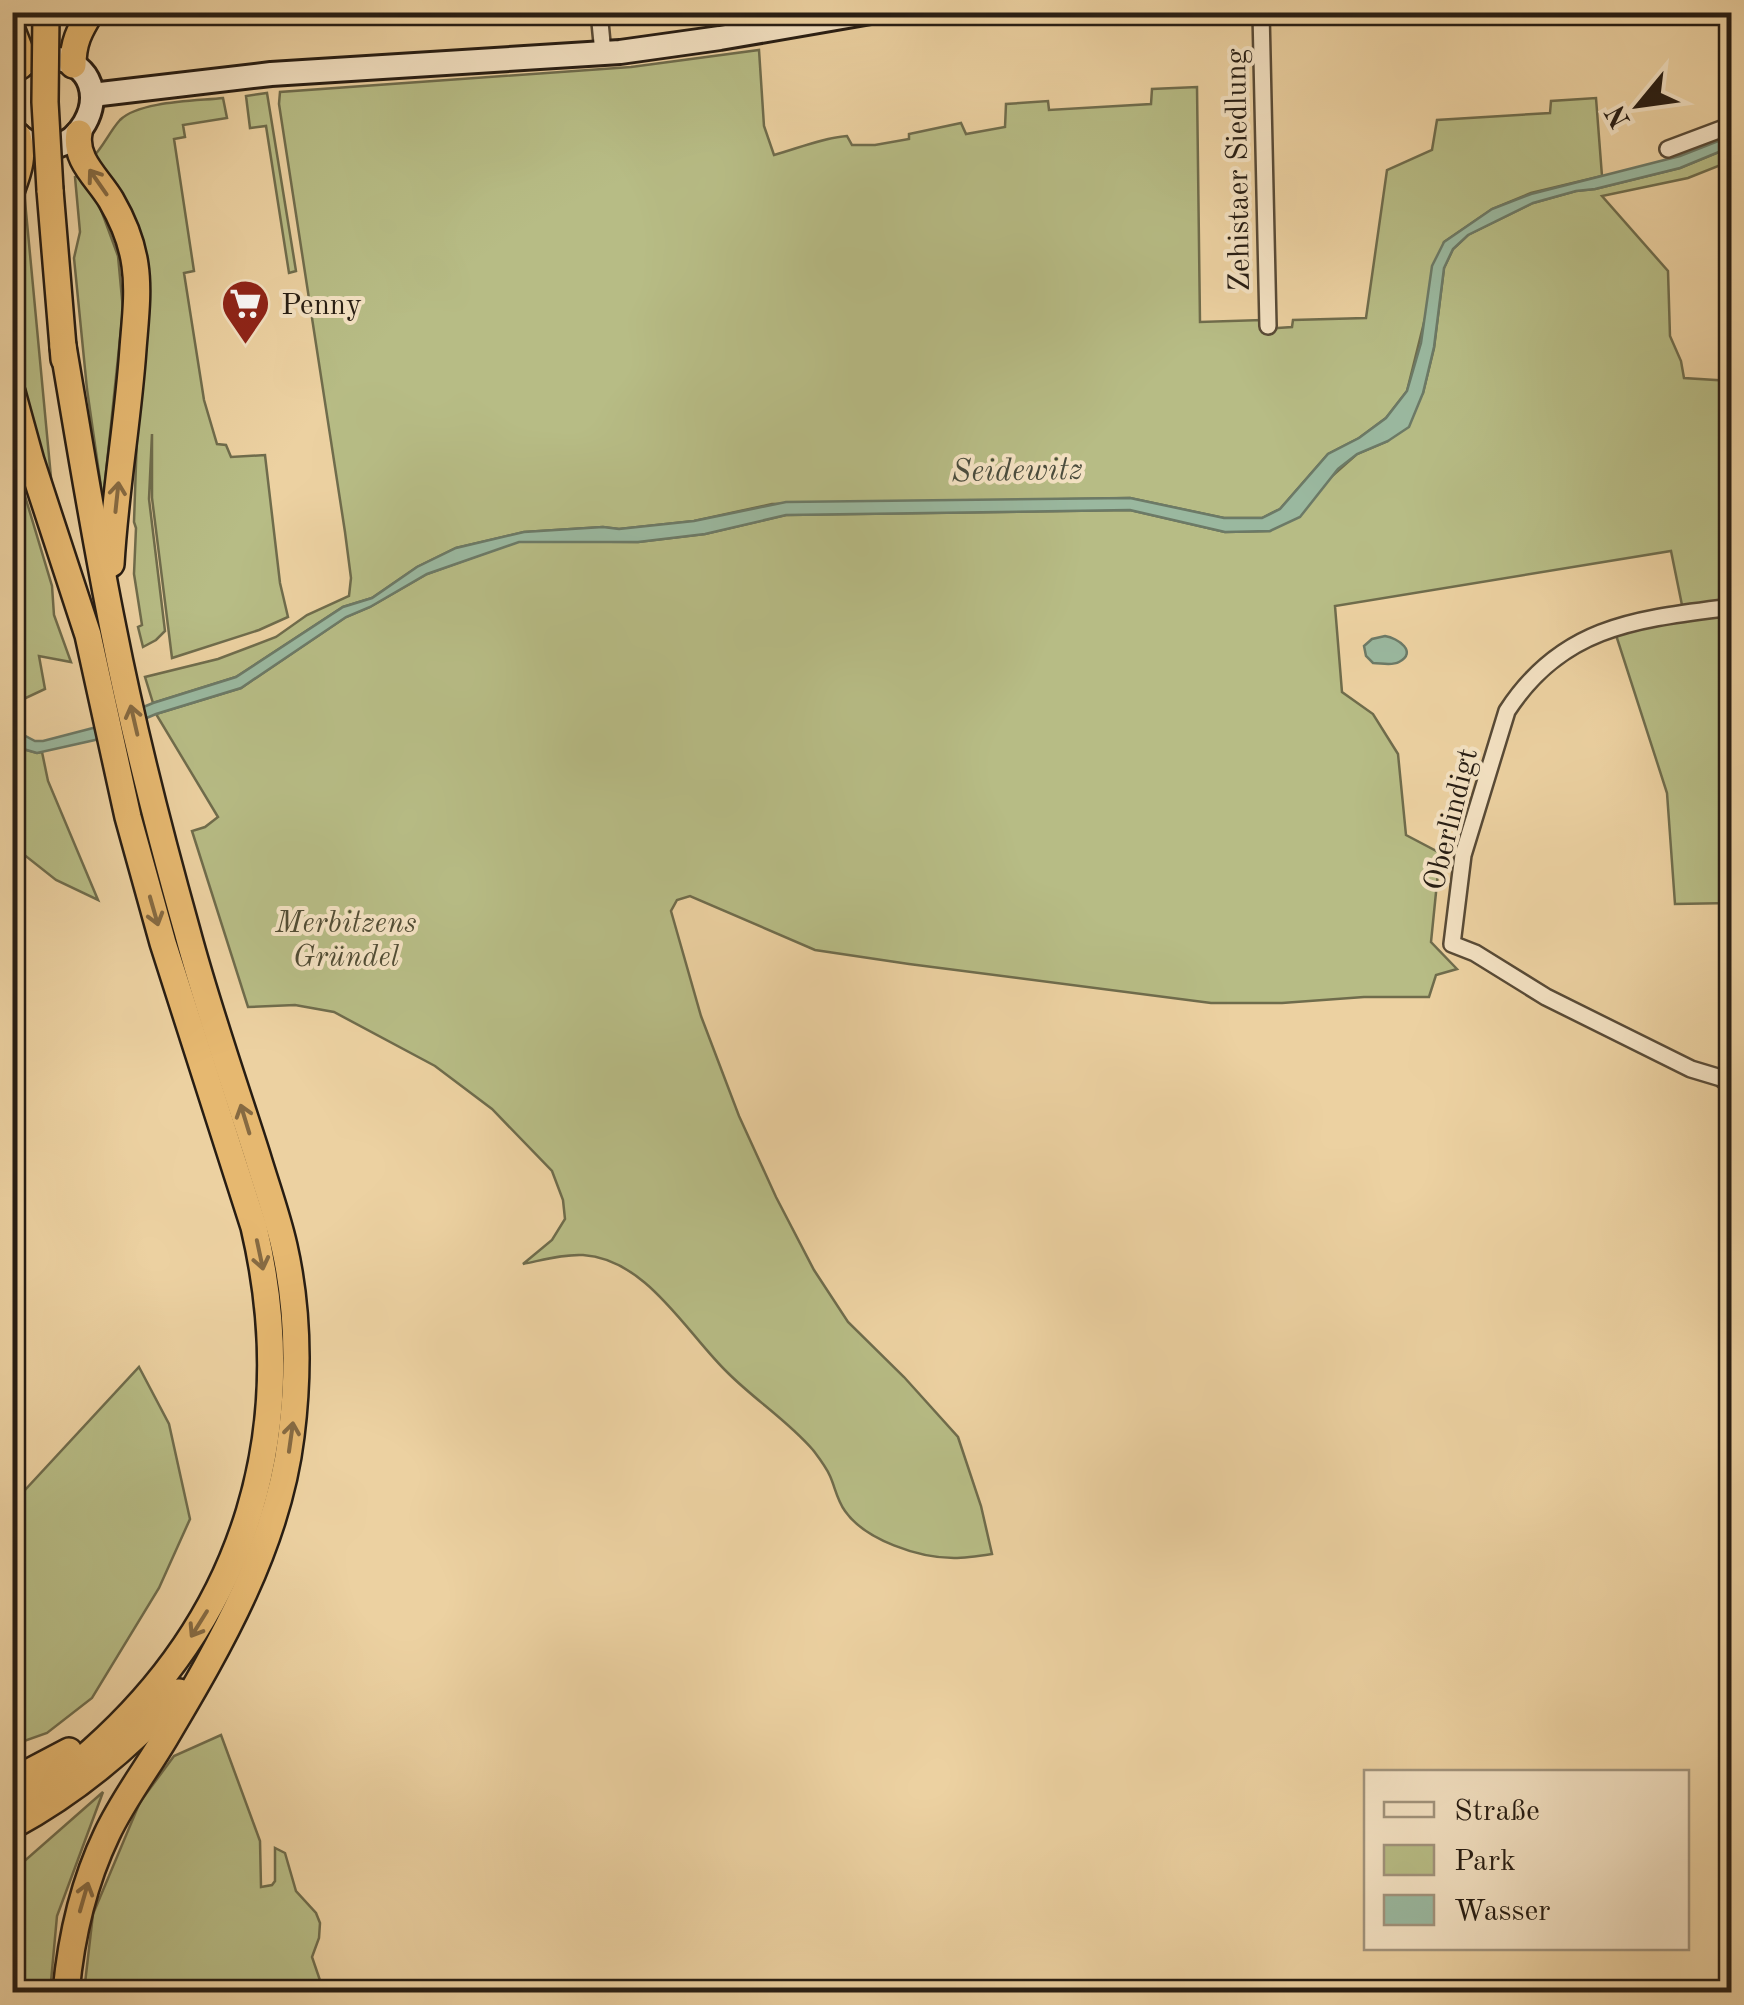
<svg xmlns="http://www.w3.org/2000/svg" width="1744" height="2005" font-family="'Old Standard TT',serif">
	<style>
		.green { fill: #b7bc85; stroke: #6f6c4c; stroke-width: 2.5 }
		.water { fill: #9ab89f; stroke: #6c7a67; stroke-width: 2.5 }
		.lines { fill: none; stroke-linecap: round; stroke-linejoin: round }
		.minor-casing { stroke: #584a36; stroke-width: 20 }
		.secondary-casing { stroke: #271d13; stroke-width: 28 }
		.trunk-casing { stroke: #271d13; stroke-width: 30 }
		.minor { stroke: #f3e1c2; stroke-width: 15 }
		.secondary { stroke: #f3e1c2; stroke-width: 22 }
		.trunk { stroke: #e6b870; stroke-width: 25 }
		.trunk-bridge-casing { stroke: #271d13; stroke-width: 30; stroke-linecap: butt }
		.trunk-bridge { stroke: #e6b870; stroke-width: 25 }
		.oneway { stroke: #866a42 }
		.labels { text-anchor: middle; stroke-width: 8; stroke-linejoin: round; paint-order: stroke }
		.street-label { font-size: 30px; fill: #271d13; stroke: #f3e1c2 }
		.poi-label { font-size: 30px; fill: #271d13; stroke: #f3e1c2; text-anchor: start }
		.park-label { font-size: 30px; font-style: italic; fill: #524d35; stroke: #f3e1c2 }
		.water-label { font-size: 32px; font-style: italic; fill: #4a4c3d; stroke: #f3e1c2 }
	</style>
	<rect width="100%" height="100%" fill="#ecd1a1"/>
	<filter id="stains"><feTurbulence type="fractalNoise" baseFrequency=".002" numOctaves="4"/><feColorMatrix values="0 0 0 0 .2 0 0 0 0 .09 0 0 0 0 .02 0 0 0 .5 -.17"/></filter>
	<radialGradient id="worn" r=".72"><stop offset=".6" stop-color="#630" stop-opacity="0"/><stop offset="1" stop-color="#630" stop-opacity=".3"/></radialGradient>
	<g class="green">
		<path d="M759 50 764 126 774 155C799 148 822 138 847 136L852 145H875L909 139V134L961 123 966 134 1005 127 1006 104 1048 101 1049 110 1151 104 1152 89 1197 87 1200 322 1262 320 1264 329 1292 327 1293 320 1366 318 1387 170 1432 150 1437 120 1550 113 1551 101 1596 98 1602 176 1531 193 1492 209 1444 242 1407 391 1386 418 1359 438 1328 454 1280 509 1262 518H1224L1130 498 772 504 694 521 619 529 603 527 524 532 456 548 417 567 372 598 343 607 236 677 153 703 145 677 218 659 276 637 307 615 349 596 351 578 345 532 279 104 280 92 631 67Z"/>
		<polygon points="267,93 296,271 289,273 266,126 250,128 246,96"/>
		<path d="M223 98 227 118 183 125 185 137 174 139 194 271 184 273 204 400 217 444 226 445 231 457 265 455 280 583 288 617 259 630 172 658 152 498V434L149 499 165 631 156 640 143 647 138 627 142 625 134 574 136 528 134 522 137 435 147 298 91 159C103 148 109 132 120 120 139 101 197 101 223 98Z"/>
		<path d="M1731 147V161L1688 178 1602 196 1668 271 1670 336 1681 361 1684 378 1731 381V604L1683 610 1671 551 1335 606 1342 692 1373 714 1398 754 1406 835 1440 853 1431 942 1457 969 1436 975 1429 997H1364L1282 1003H1211L909 964 815 950 690 896 677 900 671 911 701 1016 739 1116 776 1197 814 1270 848 1322 904 1377 958 1437 981 1506 992 1554C979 1556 966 1558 954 1558 919 1558 865 1540 845 1511 837 1500 835 1487 830 1476 826 1467 819 1458 813 1450 788 1421 755 1400 728 1373 687 1334 647 1259 583 1255 563 1254 543 1260 523 1264L552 1240 565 1219 563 1200 552 1171 492 1109 435 1066 334 1012 295 1005 248 1007 192 831 205 827 218 817 156 714 241 688 346 617 370 607 427 574 519 541 638 542 705 534 786 515 1130 510 1225 532 1270 531 1357 454 1388 441 1423 393 1434 348 1444 268 1453 249 1468 235 1533 203 1576 191 1595 189 1680 168Z"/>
		<polygon points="80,175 100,207 118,256 123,310 103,501 87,389 74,258 80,232 75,177"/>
		<path d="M25 201 52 488C36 436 15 382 13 327 10 287 14 248 20 209Z"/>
		<polygon points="13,456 52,586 54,615 71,662 39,656 45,689 13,704"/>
		<polygon points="1731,612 1731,903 1675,904 1667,793 1615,632"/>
		<polygon points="12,746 37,753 42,752 48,781 98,900 56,880 13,846"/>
		<polygon points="139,1367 169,1424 190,1519 159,1588 92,1698 47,1733 13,1745 13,1503"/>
		<polygon points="221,1735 260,1841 261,1887 272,1885 275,1881 275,1848 285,1853 296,1891 316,1913 320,1923 319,1938 312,1957 324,1992 84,1992 93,1914 140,1802 174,1756"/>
		<polygon points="103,1792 57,1916 50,1992 13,1992 13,1871"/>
	</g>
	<g class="water">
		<polygon points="1731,136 1731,147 1680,168 1595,189 1576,191 1533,203 1468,235 1453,249 1444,268 1434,347 1423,393 1409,427 1388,441 1357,454 1338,469 1300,517 1270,531 1225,532 1130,510 786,515 705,534 638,542 519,542 427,574 370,607 346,617 241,688 156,714 95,740 37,753 13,746 12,729 35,741 43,741 93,728 153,703 236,677 343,607 372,598 417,567 456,548 524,532 603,527 619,529 694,521 786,502 1130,498 1224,518 1262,518 1280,509 1328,454 1359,438 1386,418 1407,391 1421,343 1432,266 1444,242 1492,209 1531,194 1680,156"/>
		<path d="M1385 636C1398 638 1418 652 1399 662 1392 666 1381 663 1373 663L1366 656 1364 646 1372 639Z"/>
	</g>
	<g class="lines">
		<defs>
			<g id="minor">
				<polyline points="599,12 603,53"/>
				<polyline points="1261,12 1268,326"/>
				<polyline points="1668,149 1732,125"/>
				<path d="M1732 607C1638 619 1563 625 1507 711L1463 855 1452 944 1475 953 1546 997 1691 1069 1721 1078 1732 1087"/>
			</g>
			<g id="secondary">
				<path d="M12 73C24 62 38 55 55 58 134 73 70 192 12 129"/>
				<polyline points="92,95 271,74 620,52 720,38 871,12"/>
			</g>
			<g id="trunk">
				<polyline points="12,30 19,48 20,66"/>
				<path d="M73 65C73 43 79 31 91 12"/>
				<path d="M79 133C74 160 98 178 111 200 122 219 132 243 135 265 139 292 135 322 133 349 128 421 115 492 111 564"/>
				<path d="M12 189C19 170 24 155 18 136"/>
				<polyline points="50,190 64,359"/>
				<path d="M63 346C79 440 94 534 113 628 133 730 159 831 187 931 207 1006 233 1080 257 1155 266 1185 277 1215 284 1246 298 1308 299 1372 291 1436 278 1545 221 1644 165 1738 146 1770 123 1800 107 1834 83 1884 71 1938 66 1992"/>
				<path d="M12 392 31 461 88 635 128 817 163 943 254 1227C301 1427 248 1612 93 1750 69 1772 40 1790 12 1807"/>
				<polyline points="12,1781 69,1751"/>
				<path d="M12 1826C77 1791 130 1746 179 1692"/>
			</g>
		</defs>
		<use href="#minor" class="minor-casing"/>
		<use href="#secondary" class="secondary-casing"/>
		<use href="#trunk" class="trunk-casing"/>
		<use href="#minor" class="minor"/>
		<use href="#secondary" class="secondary"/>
		<use href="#trunk" class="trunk"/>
		<defs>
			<polyline id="trunk-bridge" points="46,14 45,102 50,190"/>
		</defs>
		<use href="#trunk-bridge" class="trunk-bridge-casing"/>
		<use href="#trunk-bridge" class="trunk-bridge"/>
	</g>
	<defs><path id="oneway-shaft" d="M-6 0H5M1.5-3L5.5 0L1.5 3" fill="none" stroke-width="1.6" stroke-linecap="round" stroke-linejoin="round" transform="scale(2.5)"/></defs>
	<g class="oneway">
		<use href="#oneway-shaft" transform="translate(98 182) rotate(-125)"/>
		<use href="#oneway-shaft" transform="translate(117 497) rotate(-84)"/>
		<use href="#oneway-shaft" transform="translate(134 720) rotate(-103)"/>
		<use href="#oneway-shaft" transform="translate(154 911) rotate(74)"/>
		<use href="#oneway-shaft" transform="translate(245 1119) rotate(-107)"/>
		<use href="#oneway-shaft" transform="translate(260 1255) rotate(78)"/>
		<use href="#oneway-shaft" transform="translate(291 1437) rotate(-82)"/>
		<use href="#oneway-shaft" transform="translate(199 1624) rotate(122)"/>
		<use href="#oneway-shaft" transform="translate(84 1897) rotate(-74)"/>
	</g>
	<defs>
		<symbol id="supermarket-pin" viewBox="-11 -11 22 30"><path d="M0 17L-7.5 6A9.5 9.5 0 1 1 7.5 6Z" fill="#8f2418" stroke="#f3e1c2"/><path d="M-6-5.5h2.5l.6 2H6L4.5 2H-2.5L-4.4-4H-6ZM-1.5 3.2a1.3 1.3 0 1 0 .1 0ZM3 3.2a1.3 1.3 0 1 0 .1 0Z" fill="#fff"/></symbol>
	</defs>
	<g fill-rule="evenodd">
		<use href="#supermarket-pin" x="218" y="276" width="55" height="75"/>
	</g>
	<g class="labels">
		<g class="street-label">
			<text transform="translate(1237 170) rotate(-91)" y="10">Zehistaer Siedlung</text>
			<text transform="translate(1450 819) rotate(-76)" y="10">Oberlindigt</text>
		</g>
		<g class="poi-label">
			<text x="281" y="314">Penny</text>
		</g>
		<g class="park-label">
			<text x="346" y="932">Merbitzens<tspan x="346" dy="34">Gründel</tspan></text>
		</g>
		<g class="water-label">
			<text transform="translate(1017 469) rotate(-1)" y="11">Seidewitz</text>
		</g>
	</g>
	<rect width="1744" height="2005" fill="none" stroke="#ecd1a1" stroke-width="50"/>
	<rect x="15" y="15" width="1714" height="1975" fill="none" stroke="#271d13" stroke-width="5"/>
	<rect x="25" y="25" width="1694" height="1955" fill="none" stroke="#271d13" stroke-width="2.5"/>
	<rect x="1364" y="1770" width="325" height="180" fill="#f3e1c2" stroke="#a1937c" stroke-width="2.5"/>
	<rect x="1384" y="1802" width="50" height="15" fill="#f3e1c2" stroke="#a1937c" stroke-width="2.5"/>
	<text x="1454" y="1820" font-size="30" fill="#271d13">Straße</text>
	<rect x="1384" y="1845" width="50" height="30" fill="#b7bc85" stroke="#a1937c" stroke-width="2.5"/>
	<text x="1454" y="1870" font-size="30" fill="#271d13">Park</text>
	<rect x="1384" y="1895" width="50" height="30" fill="#9ab89f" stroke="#a1937c" stroke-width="2.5"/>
	<text x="1454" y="1920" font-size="30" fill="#271d13">Wasser</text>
	<g transform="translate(1639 105) rotate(241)" stroke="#f3e1c2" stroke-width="8" paint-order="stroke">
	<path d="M0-8L18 38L0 25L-18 38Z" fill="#271d13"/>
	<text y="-15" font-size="28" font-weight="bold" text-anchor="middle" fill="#271d13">N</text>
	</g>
	<rect width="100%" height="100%" filter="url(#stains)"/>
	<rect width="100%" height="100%" fill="url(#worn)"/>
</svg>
